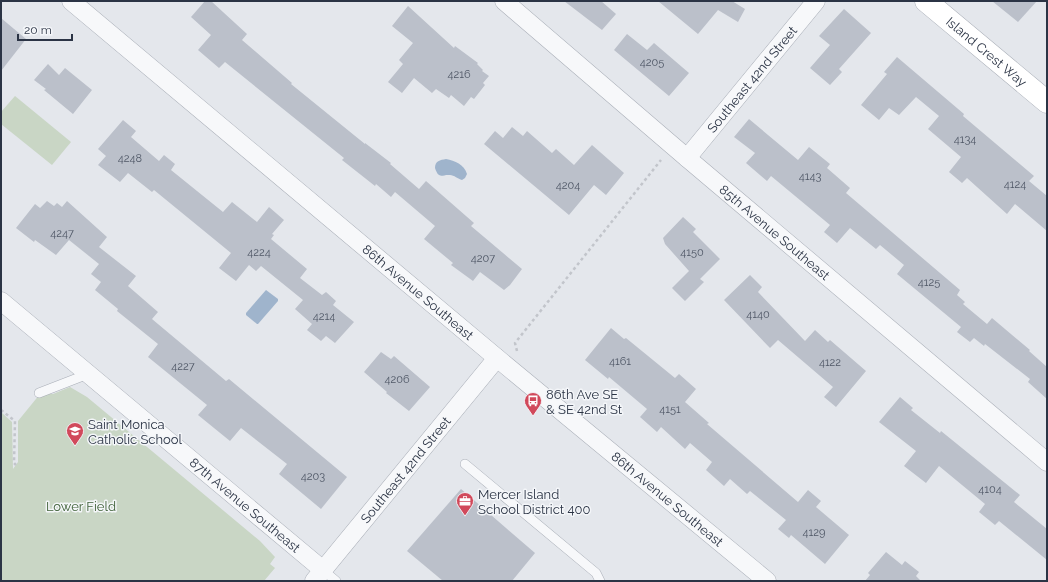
<svg xmlns="http://www.w3.org/2000/svg" width="1048" height="582" font-family="Raleway,sans-serif">
	<style>
		.green { fill: #c9d6c5 }
		.water { fill: #9fb4cc }
		.building { fill: #bbc0ca }
		.lines { fill: none; stroke-linecap: round; stroke-linejoin: round }
		.lane-casing { stroke: #a9aeb7; stroke-width: 10 }
		.street-casing { stroke: #a9aeb7; stroke-width: 19 }
		.secondary-casing { stroke: #a9aeb7; stroke-width: 23 }
		.path { stroke: #c2c5cb; stroke-width: 2.5; stroke-dasharray: 3 3; stroke-linecap: butt }
		.lane { stroke: #f7f8fa; stroke-width: 9 }
		.street { stroke: #f7f8fa; stroke-width: 18 }
		.secondary { stroke: #fff; stroke-width: 22 }
		.labels { text-anchor: middle; stroke-width: 3; stroke-linejoin: round; paint-order: stroke }
		.number-label { font-size: 11px; fill: #4f5766 }
		.street-label { font-size: 13px; fill: #2b3445; stroke: #f4f6f9 }
		.poi-label { font-size: 13px; fill: #2b3445; stroke: #f4f6f9; text-anchor: start }
		.park-label { font-size: 13px; fill: #3f6138; stroke: #f4f6f9 }
	</style>
	<rect width="100%" height="100%" fill="#e4e7ec"/>
	<g class="green">
		<polygon points="15,96 71,142 52,165 1,124 1,112"/>
		<polygon points="70,387 87,397 260,541 275,557 270,564 275,568 264,581 1,581 1,412 12,422 13,469 18,462 18,421 40,394 53,394"/>
	</g>
	<g class="water">
		<path d="M446 159C455 161 464 164 467 174L465 178 462 180C458 179 454 175 450 175 442 174 439 180 435 168 435 161 440 160 446 159Z"/>
		<polygon points="266,290 278,299 278,301 258,324 257,324 246,315 246,313"/>
	</g>
	<g class="building">
		<polygon points="205,1 211,1 247,34 242,40 292,83 291,84 365,144 365,143 391,163 390,164 419,189 426,181 474,223 471,226 522,269 510,285 504,290 480,272 473,281 451,265 453,263 424,239 435,226 395,192 391,197 376,184 375,186 342,160 344,158 225,62 219,68 198,50 211,35 191,17"/>
		<polygon points="564,1 601,1 616,14 602,30"/>
		<polygon points="658,1 732,1 745,9 738,22 718,10 698,34"/>
		<polygon points="992,1 1037,1 1018,22"/>
		<polygon points="408,6 454,48 455,46 478,63 477,64 483,70 482,71 489,76 483,83 485,85 474,99 471,97 464,106 451,95 449,98 436,89 432,93 414,78 402,93 388,82 403,64 399,60 413,43 392,26"/>
		<polygon points="844,9 871,33 839,69 842,72 830,85 810,68 830,45 819,36"/>
		<polygon points="1,18 26,39 1,71"/>
		<polygon points="627,34 647,50 654,43 689,73 669,96 614,50"/>
		<polygon points="897,57 964,114 963,116 1034,176 1029,181 1047,196 1047,231 1015,204 1007,214 967,178 962,183 949,172 961,157 928,129 939,116 916,97 899,115 889,108 879,120 861,105 887,74 884,72"/>
		<polygon points="48,64 59,75 65,68 92,90 73,114 44,90 46,89 34,80"/>
		<polygon points="749,119 798,160 809,147 830,164 827,168 850,188 846,193 960,290 957,295 965,302 963,304 987,324 992,318 1030,350 1029,351 1047,367 1047,399 1028,382 1030,379 985,344 984,346 974,338 970,342 957,332 961,327 897,274 904,265 880,245 876,249 850,228 837,243 824,232 830,225 771,176 767,181 746,163 755,153 734,137"/>
		<polygon points="123,120 136,131 131,137 159,161 164,155 175,164 171,170 223,212 232,202 257,222 269,207 284,220 272,234 274,235 271,239 307,269 300,278 322,295 326,292 336,301 333,305 354,322 335,343 326,336 321,341 307,330 312,324 295,309 303,300 261,266 256,271 249,265 236,281 219,268 231,253 154,190 152,192 128,173 120,182 98,165 106,156 98,149"/>
		<polygon points="512,127 523,136 527,131 552,153 556,149 574,165 592,145 624,173 606,195 594,185 569,215 484,144 495,131 503,138"/>
		<polygon points="47,201 54,206 57,203 62,207 67,201 107,237 99,247 136,276 128,286 158,312 152,319 226,381 229,379 347,477 321,509 279,474 287,464 241,428 230,441 198,415 207,405 148,357 158,344 117,311 118,309 95,290 101,282 91,274 99,264 69,240 56,255 35,240 34,242 16,228 35,204 40,208"/>
		<polygon points="683,217 696,229 693,232 720,259 700,279 704,282 685,301 672,288 689,271 665,244 663,238"/>
		<polygon points="750,275 762,287 758,292 805,341 815,330 828,342 830,340 866,371 836,407 824,397 833,387 778,340 770,348 724,300"/>
		<polygon points="611,328 624,339 626,338 675,378 679,374 696,389 685,402 709,423 707,424 798,502 808,490 821,501 816,507 849,535 825,564 791,535 789,538 778,529 786,520 750,491 747,494 730,479 724,486 706,470 712,462 690,443 685,449 661,427 657,432 640,417 647,409 609,377 608,379 585,360"/>
		<polygon points="381,352 391,359 394,356 430,387 409,411 386,393 387,392 364,372"/>
		<polygon points="900,397 913,408 911,410 940,433 941,431 1020,495 1014,502 1047,529 1047,560 999,521 995,525 979,512 985,504 939,466 926,483 904,466 916,451 879,422"/>
		<polygon points="461,489 535,553 512,581 443,581 407,551"/>
		<polygon points="886,552 902,565 905,561 919,572 916,576 921,581 865,581 870,575 868,573"/>
	</g>
	<g class="lines">
		<defs>
			<g id="lane">
				<polyline points="39,393 88,374"/>
				<polyline points="465,464 596,573 600,581"/>
				<polyline points="323,570 336,581"/>
			</g>
			<g id="street">
				<path id="s1" d="M71 1 497 358 767 581"/>
				<path id="s2" d="M504 1 687 158 1047 462"/>
				<path id="s3" d="M687 158 816 1"/>
				<path id="s4" d="M1 301 323 570"/>
				<path id="s5" d="M314 581 497 358"/>
			</g>
			<g id="secondary">
				<path id="s6" d="M926 1 1047 102"/>
			</g>
		</defs>
		<use href="#lane" class="lane-casing"/>
		<use href="#street" class="street-casing"/>
		<use href="#secondary" class="secondary-casing"/>
		<g class="path">
			<polyline points="517,351 515,343 661,160"/>
			<polyline points="1,410 15,421 14,463 16,465"/>
		</g>
		<use href="#lane" class="lane"/>
		<use href="#street" class="street"/>
		<use href="#secondary" class="secondary"/>
	</g>
	<defs>
		<symbol id="bus-pin" viewBox="-11 -11 22 30"><path d="M0 17L-7.5 6A9.5 9.5 0 1 1 7.5 6Z" fill="#d1495b" stroke="#f4f6f9"/><path d="M-5-6H5V4H4V6H2V4H-2V6H-4V4H-5ZM-3.5-4V0h7V-4ZM-3.5 1.2v1.5H-2V1.2ZM2 1.2v1.5H3.5V1.2Z" fill="#fff"/></symbol>
		<symbol id="school-pin" viewBox="-11 -11 22 30"><path d="M0 17L-7.5 6A9.5 9.5 0 1 1 7.5 6Z" fill="#d1495b" stroke="#f4f6f9"/><path d="M0-5L7-2L0 1L-7-2ZM-4 1L0 2.5L4 1V4Q0 6-4 4Z" fill="#fff"/></symbol>
		<symbol id="office-pin" viewBox="-11 -11 22 30"><path d="M0 17L-7.5 6A9.5 9.5 0 1 1 7.5 6Z" fill="#d1495b" stroke="#f4f6f9"/><path d="M-6-3h4V-5.5h4V-3h4V5H-6ZM-1-4.5V-3h2v-1.5ZM-6 0V1H6V0Z" fill="#fff"/></symbol>
	</defs>
	<g fill-rule="evenodd">
		<use href="#bus-pin" x="523" y="391" width="20" height="27"/>
		<use href="#school-pin" x="65" y="421" width="20" height="27"/>
		<use href="#office-pin" x="455" y="491" width="20" height="27"/>
	</g>
	<g class="labels">
		<g class="number-label">
			<text x="652" y="66">4205</text>
			<text x="459" y="78">4216</text>
			<text x="965" y="143">4134</text>
			<text x="130" y="162">4248</text>
			<text x="810" y="180">4143</text>
			<text x="1015" y="188">4124</text>
			<text x="568" y="189">4204</text>
			<text x="62" y="237">4247</text>
			<text x="259" y="256">4224</text>
			<text x="692" y="256">4150</text>
			<text x="483" y="262">4207</text>
			<text x="929" y="286">4125</text>
			<text x="758" y="318">4140</text>
			<text x="324" y="320">4214</text>
			<text x="620" y="365">4161</text>
			<text x="830" y="366">4122</text>
			<text x="183" y="370">4227</text>
			<text x="397" y="383">4206</text>
			<text x="670" y="413">4151</text>
			<text x="313" y="480">4203</text>
			<text x="990" y="493">4104</text>
			<text x="814" y="536">4129</text>
		</g>
		<g class="street-label">
			<text dy="5" stroke="none"><textPath href="#s6" startOffset="79">Island Crest Way</textPath></text>
			<text dy="5" stroke="none"><textPath href="#s3" startOffset="102">Southeast 42nd Street</textPath></text>
			<text dy="5" stroke="none"><textPath href="#s2" startOffset="356">85th Avenue Southeast</textPath></text>
			<text dy="5" stroke="none"><textPath href="#s1" startOffset="453">86th Avenue Southeast</textPath></text>
			<text dy="5" stroke="none"><textPath href="#s5" startOffset="144">Southeast 42nd Street</textPath></text>
			<text dy="5" stroke="none"><textPath href="#s1" startOffset="777">86th Avenue Southeast</textPath></text>
			<text dy="5" stroke="none"><textPath href="#s4" startOffset="318">87th Avenue Southeast</textPath></text>
		</g>
		<g class="poi-label">
			<text x="546" y="399">86th Ave SE<tspan x="546" dy="15">&amp; SE 42nd St</tspan></text>
			<text x="88" y="429">Saint Monica<tspan x="88" dy="15">Catholic School</tspan></text>
			<text x="478" y="499">Mercer Island<tspan x="478" dy="15">School District 400</tspan></text>
		</g>
		<g class="park-label">
			<text x="81" y="511">Lower Field</text>
		</g>
	</g>
	<rect width="1048" height="582" fill="none" stroke="#2b3445" stroke-width="4"/>
	<path d="M18 34v6h54v-6" fill="none" stroke="#2b3445" stroke-width="2"/>
	<text x="24" y="34" font-size="12" fill="#2b3445" stroke="#f4f6f9" stroke-width="3" paint-order="stroke">20 m</text>
</svg>
